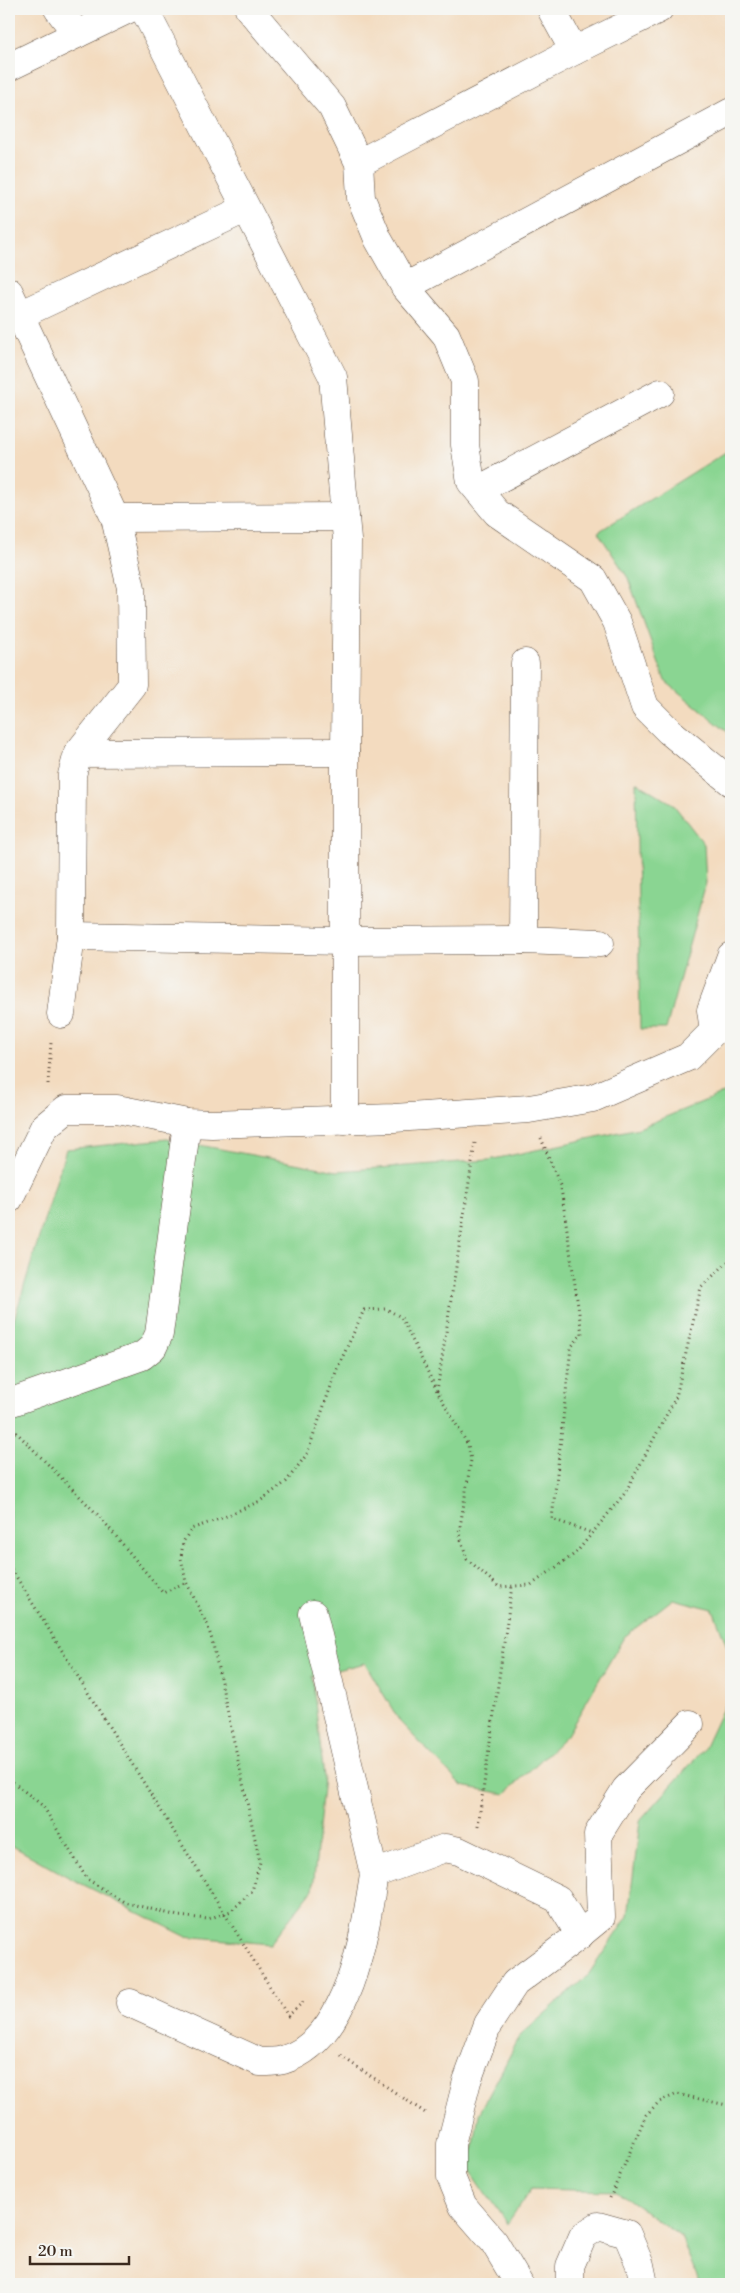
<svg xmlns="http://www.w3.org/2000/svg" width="740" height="2293" font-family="'Libre Bodoni',serif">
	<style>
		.green { fill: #8ad592; stroke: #628058 }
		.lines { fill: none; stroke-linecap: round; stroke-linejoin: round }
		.minor-casing { stroke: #574536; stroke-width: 29 }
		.path { stroke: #574536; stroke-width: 3; stroke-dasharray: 1 4; stroke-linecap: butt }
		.minor { stroke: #fff; stroke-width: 28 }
	</style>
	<rect width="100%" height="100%" fill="#f6f6f2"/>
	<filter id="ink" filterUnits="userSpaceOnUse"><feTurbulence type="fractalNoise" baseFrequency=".02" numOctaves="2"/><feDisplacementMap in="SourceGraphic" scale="10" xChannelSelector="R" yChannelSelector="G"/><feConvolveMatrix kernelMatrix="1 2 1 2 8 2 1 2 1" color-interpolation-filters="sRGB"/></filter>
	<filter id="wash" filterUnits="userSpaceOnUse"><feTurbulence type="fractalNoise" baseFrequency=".0096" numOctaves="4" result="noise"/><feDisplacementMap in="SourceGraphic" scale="20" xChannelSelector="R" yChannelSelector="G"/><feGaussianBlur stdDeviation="1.12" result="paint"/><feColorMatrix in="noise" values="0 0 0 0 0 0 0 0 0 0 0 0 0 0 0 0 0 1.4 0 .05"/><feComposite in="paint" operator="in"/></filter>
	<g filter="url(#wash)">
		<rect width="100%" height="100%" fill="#f3dbbf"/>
		<g class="green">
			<polygon points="731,441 731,735 665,681 628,578 598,532 729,450"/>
			<polygon points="636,782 673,804 704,844 706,883 666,1029 640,1029"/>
			<polygon points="731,1090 731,1657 713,1609 673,1599 624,1637 567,1735 505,1794 462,1786 400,1722 365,1663 312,1676 324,1777 313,1889 270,1944 185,1936 70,1878 9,1844 9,1336 66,1149 167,1139 337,1171 489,1160 639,1128"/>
			<polygon points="731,1691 731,2284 700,2284 681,2237 617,2191 531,2189 507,2224 470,2170 479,2114 520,2036 588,1975 628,1916 640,1821 704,1749"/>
		</g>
	</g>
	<g filter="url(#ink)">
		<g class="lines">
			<defs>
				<g id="minor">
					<polyline points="58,9 77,34 129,9"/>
					<polyline points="144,9 333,377 347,540 345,752 345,1120"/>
					<polyline points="249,9 332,107 359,163 361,198 378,239 405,287 446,335 465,381 465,445 471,482 497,513 593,579 617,622 645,707 669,731 731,782"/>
					<polyline points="551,9 574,51"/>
					<polyline points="9,67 77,34"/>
					<polyline points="359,163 574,51 659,9"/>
					<polyline points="405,287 731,112"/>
					<polyline points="9,292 115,518 131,588 132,685 78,753 72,775 71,936 61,1014"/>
					<polyline points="20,315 245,209"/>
					<polyline points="478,490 660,393"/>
					<polyline points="115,518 345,517"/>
					<polyline points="78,753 345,752"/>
					<polyline points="71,936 344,941 523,940 600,943"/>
					<polyline points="523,940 525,663"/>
					<polyline points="714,1031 711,1010 731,956"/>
					<polyline points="9,1199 44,1127 66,1109 117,1109 187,1123 212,1124 394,1118 529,1109 593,1098 688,1057 714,1031"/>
					<polyline points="9,1403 142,1356 153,1347 159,1334 187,1123"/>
					<polyline points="313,1614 374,1874"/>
					<path d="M130 2003 260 2062C267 2062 276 2062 283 2060 350 2040 365 1932 374 1874L445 1848 459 1851 558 1899 580 1935"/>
					<polyline points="519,2284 494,2242 463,2206 451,2177 451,2144 467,2081 488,2024 515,1983 573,1940 601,1917 598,1834 626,1789 690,1724"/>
					<polyline points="570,2284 570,2266 583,2236 598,2226 627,2234 640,2265 644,2284"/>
				</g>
			</defs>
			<use href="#minor" class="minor-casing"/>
			<g class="path">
				<polyline points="48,1084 51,1043"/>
				<polyline points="541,1138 561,1188 582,1334 571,1347 552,1519 592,1533"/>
				<polyline points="437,1391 475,1143"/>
				<polyline points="16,1432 100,1517 163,1593 186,1582"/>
				<polyline points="9,1565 288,2016 305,2000"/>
				<polyline points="9,1779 43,1806 87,1879 124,1902 178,1916 208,1919 231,1911 252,1891 260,1862 212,1640 207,1624 186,1582 181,1558 183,1542 191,1529 222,1518 260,1501 286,1482 307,1454 337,1369 364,1310 386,1309 401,1317 437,1391 468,1445 471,1460 459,1533 467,1559 499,1587 531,1585 576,1553 625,1493 676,1397 701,1287 731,1259"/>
				<polyline points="478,1826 512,1586"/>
				<polyline points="341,2056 427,2114"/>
				<polyline points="610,2198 646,2115 659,2102 677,2094 731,2106"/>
			</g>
			<use href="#minor" class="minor"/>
		</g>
	</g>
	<rect width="740" height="2293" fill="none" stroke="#f6f6f2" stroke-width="30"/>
	<path d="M30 2256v8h99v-8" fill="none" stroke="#3b2a1e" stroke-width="2.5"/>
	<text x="38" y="2256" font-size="15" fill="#3b2a1e" stroke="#f6f6f2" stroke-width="4" paint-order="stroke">20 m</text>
</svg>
